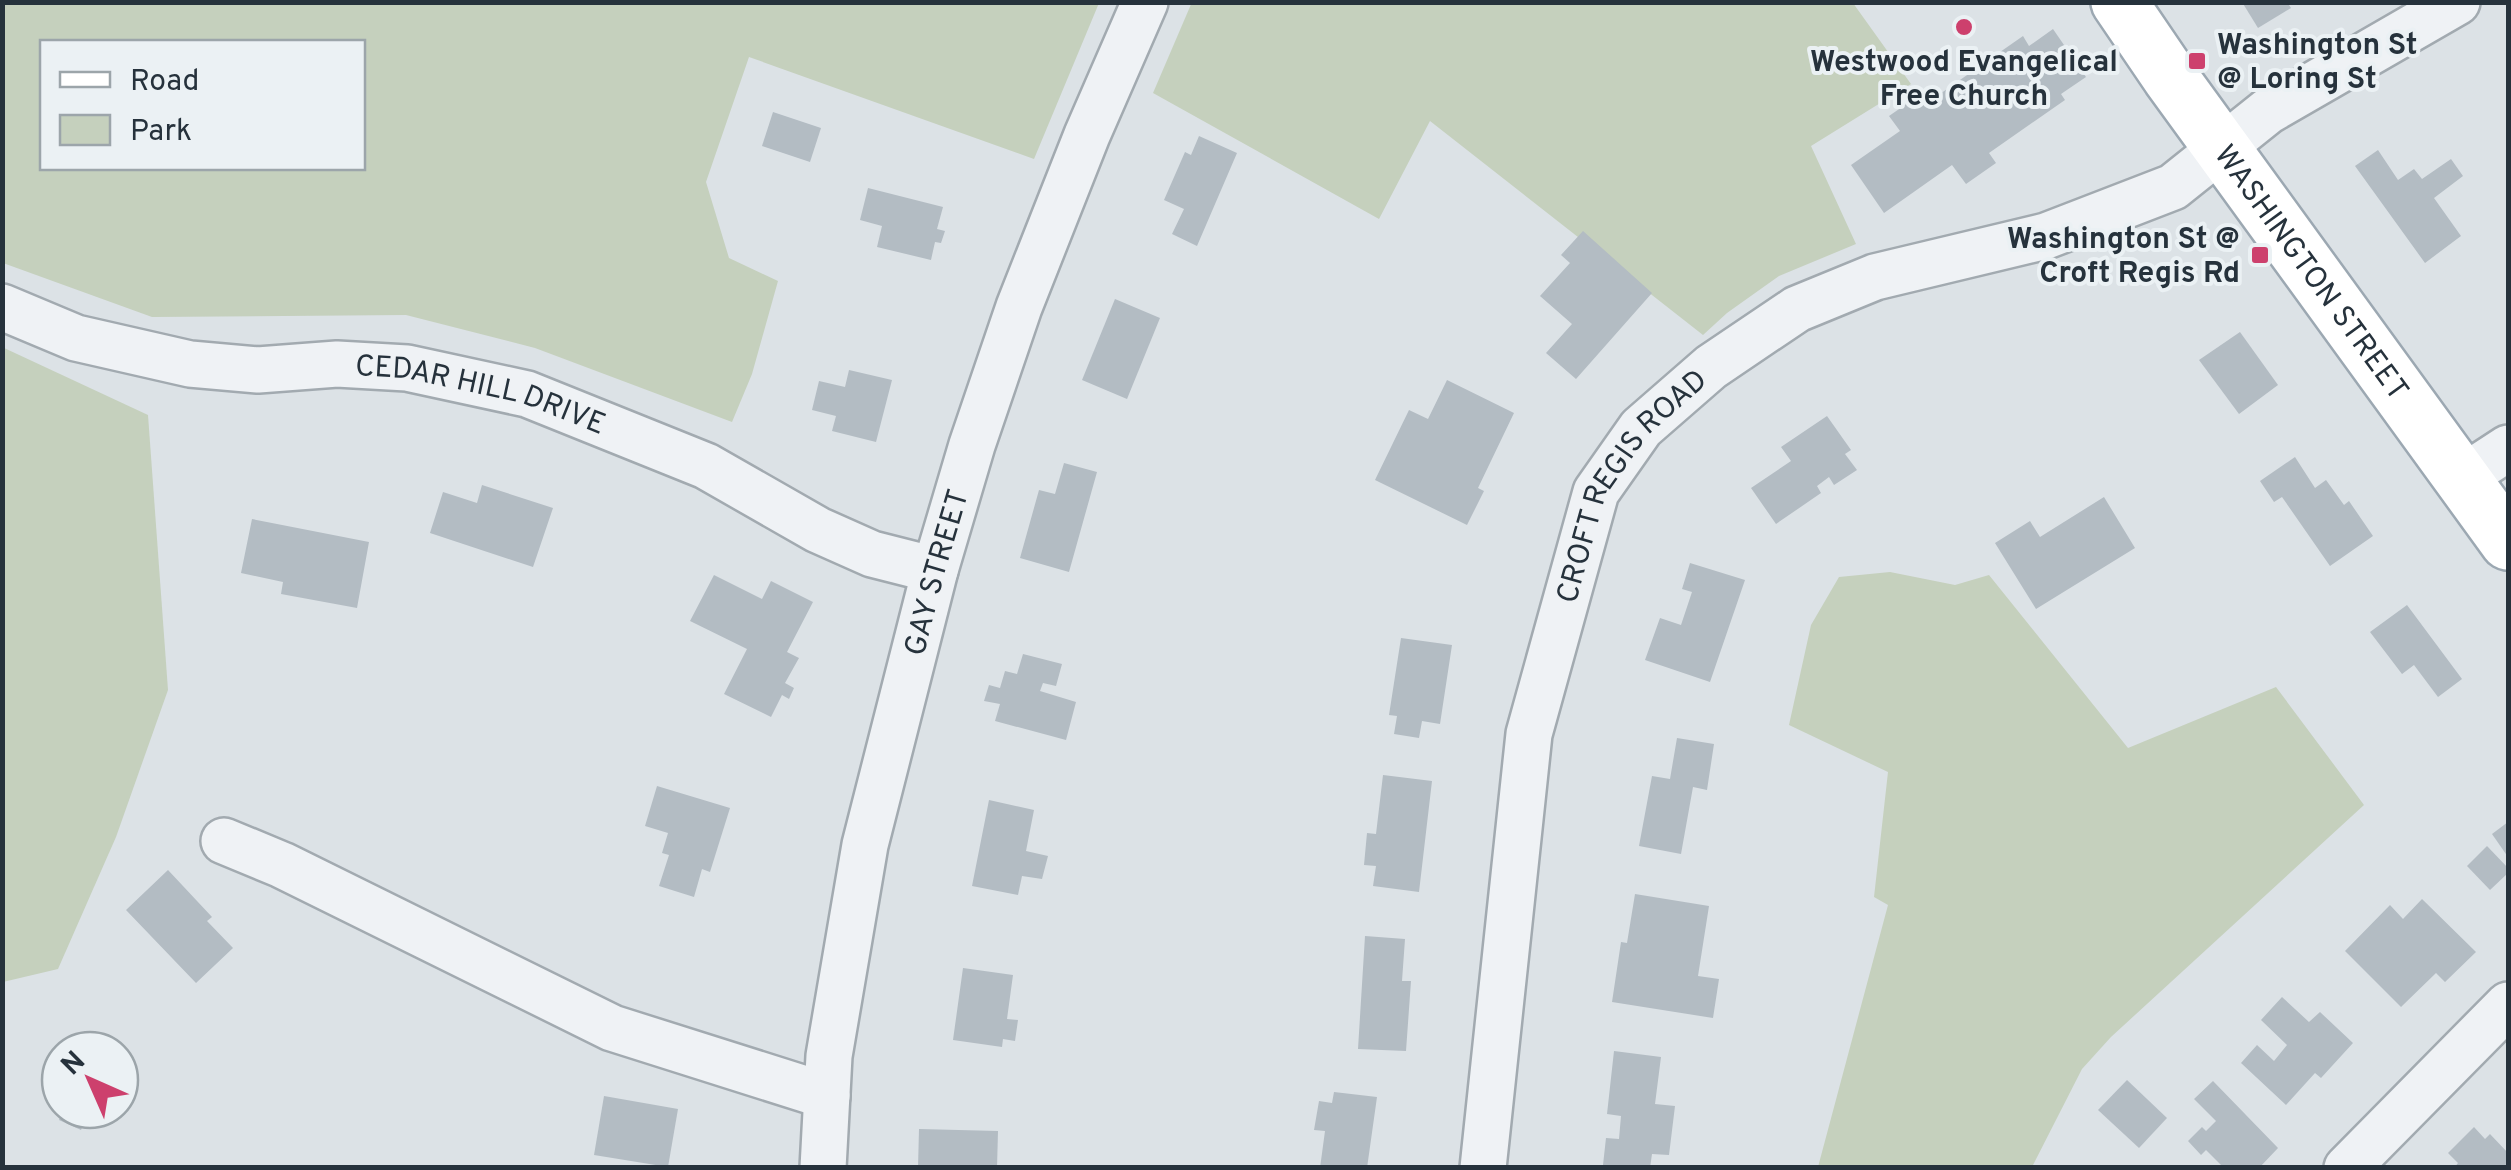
<svg xmlns="http://www.w3.org/2000/svg" width="2511" height="1170" font-family="Overpass,sans-serif">
	<style>
		.green { fill: #c5d0bd; fill-rule: evenodd }
		.building { fill: #b3bcc3 }
		.lines { fill: none; stroke-linecap: round; stroke-linejoin: round }
		.minor-casing { stroke: #a2aab0; stroke-width: 50 }
		.major-casing { stroke: #9ca8b2; stroke-width: 60 }
		.minor { stroke: #eff2f5; stroke-width: 45 }
		.major { stroke: #fff; stroke-width: 55 }
		.poi-dot { fill: #cd406d; stroke: #ebf1f4; stroke-width: 4 }
		.labels { text-anchor: middle; stroke-width: 8; stroke-linejoin: round; paint-order: stroke }
		.poi-label { font-size: 30px; font-weight: bold; fill: #26323c; stroke: #ebf1f4; text-anchor: start }
		.street-label { font-size: 30px; fill: #26323c; stroke: #ebf1f4 }
	</style>
	<rect width="100%" height="100%" fill="#dce2e6"/>
	<g class="green">
		<polygon points="1192,2 1853,3 1911,84 1811,146 1856,244 1779,276 1727,313 1703,335 1430,121 1379,219 1153,93"/>
		<path d="M2 3 3 2 1099 3 1034 159 749 57 706 182 729 258 778 281 752 374 732 422 535 348 406 315 152 317 3 263ZM42 42H362V168H42Z"/>
		<polygon points="2,347 148,415 168,690 116,837 58,969 3,982"/>
		<polygon points="1890,572 1955,585 1989,575 2128,748 2276,687 2364,805 2111,1037 2082,1069 2032,1167 1818,1167 1888,905 1874,897 1888,772 1789,725 1811,625 1839,577"/>
	</g>
	<g class="building">
		<polygon points="2242,2 2287,2 2291,8 2258,28"/>
		<polygon points="2053,29 2086,77 2061,94 2065,100 1989,153 1996,163 1966,184 1952,165 1884,213 1851,165 1900,131 1889,116 1931,87 1937,96 2023,36 2029,46"/>
		<polygon points="773,112 821,128 810,162 762,146"/>
		<polygon points="1199,136 1237,153 1197,246 1172,234 1184,209 1164,200 1185,152 1191,155"/>
		<polygon points="2378,150 2398,180 2414,169 2422,179 2451,159 2463,176 2434,198 2461,236 2425,263 2355,166"/>
		<polygon points="868,188 943,207 937,229 945,231 941,243 935,242 931,260 877,247 882,226 860,220"/>
		<polygon points="1583,231 1652,293 1576,379 1546,353 1572,324 1540,296 1570,263 1561,255"/>
		<polygon points="1115,299 1160,318 1127,399 1082,380"/>
		<polygon points="2240,332 2278,385 2239,414 2199,360"/>
		<polygon points="849,370 892,380 876,442 832,431 836,416 812,410 819,381 845,387"/>
		<polygon points="1447,380 1514,413 1478,488 1484,491 1467,525 1375,480 1409,410 1428,419"/>
		<polygon points="1827,416 1851,450 1845,454 1857,470 1834,485 1829,477 1817,486 1821,493 1776,524 1751,488 1791,461 1781,447"/>
		<polygon points="2295,457 2315,488 2326,480 2344,505 2349,501 2373,536 2330,566 2282,497 2274,502 2260,481"/>
		<polygon points="1064,463 1097,472 1069,572 1020,558 1039,490 1055,494"/>
		<polygon points="482,485 553,508 533,567 430,533 443,492 477,503"/>
		<polygon points="2104,497 2135,548 2036,609 1995,543 2030,521 2040,537"/>
		<polygon points="252,519 369,542 357,608 281,594 283,582 241,573"/>
		<polygon points="1690,563 1745,580 1710,682 1645,660 1660,618 1681,625 1692,592 1682,589"/>
		<polygon points="714,575 762,599 771,581 813,602 787,652 799,658 785,683 794,688 789,699 782,695 771,717 724,694 747,649 690,621"/>
		<polygon points="2407,605 2462,679 2438,697 2414,665 2402,674 2370,632"/>
		<polygon points="1401,638 1452,645 1440,724 1422,721 1419,738 1394,734 1397,716 1389,715"/>
		<polygon points="1023,654 1062,664 1056,686 1043,683 1040,691 1076,702 1066,740 995,721 1000,704 984,701 989,685 1000,688 1005,671 1017,674"/>
		<polygon points="1677,738 1714,744 1707,790 1693,787 1681,854 1639,846 1652,776 1670,779"/>
		<polygon points="1383,775 1432,781 1419,892 1373,886 1376,866 1364,865 1367,833 1376,834"/>
		<polygon points="657,786 730,808 710,872 702,869 694,897 659,886 669,855 662,853 668,833 645,826"/>
		<polygon points="989,800 1034,810 1026,851 1048,856 1042,879 1022,876 1018,895 972,886"/>
		<polygon points="2508,822 2508,857 2492,834"/>
		<polygon points="2487,846 2508,868 2508,873 2490,890 2467,866"/>
		<polygon points="168,870 212,917 207,921 233,948 196,983 126,910"/>
		<polygon points="1635,894 1709,906 1698,976 1719,979 1713,1018 1612,1002 1621,942 1627,943"/>
		<polygon points="2422,899 2476,952 2445,982 2436,973 2401,1007 2345,951 2390,905 2403,919"/>
		<polygon points="1365,936 1405,939 1402,981 1411,981 1406,1051 1358,1049"/>
		<polygon points="963,968 1013,975 1007,1019 1018,1020 1015,1041 1003,1039 1002,1047 953,1040"/>
		<polygon points="2282,997 2309,1022 2320,1012 2353,1043 2321,1078 2315,1073 2286,1105 2241,1063 2257,1045 2274,1061 2287,1045 2261,1020"/>
		<polygon points="1614,1051 1661,1057 1655,1104 1675,1106 1669,1155 1652,1154 1650,1168 1603,1165 1606,1138 1619,1139 1621,1116 1607,1114"/>
		<polygon points="2127,1080 2167,1118 2139,1148 2098,1110"/>
		<polygon points="2213,1081 2278,1148 2259,1168 2224,1168 2206,1150 2201,1155 2188,1141 2202,1127 2206,1131 2216,1121 2194,1099"/>
		<polygon points="1334,1092 1377,1097 1367,1168 1320,1168 1325,1131 1314,1130 1319,1101 1332,1103"/>
		<polygon points="604,1096 678,1109 668,1167 594,1155"/>
		<polygon points="63,1110 89,1110 81,1130 59,1120"/>
		<polygon points="2474,1127 2485,1139 2490,1134 2508,1153 2508,1168 2454,1168 2458,1163 2448,1153"/>
		<polygon points="919,1129 998,1131 997,1168 918,1168"/>
	</g>
	<g class="lines">
		<defs>
			<g id="minor">
				<path id="s1" d="M2 307 76 338 190 364 258 370 337 364 407 368 527 394 706 466 818 530 872 554 935 570"/>
				<polyline points="2462,478 2508,448"/>
				<polyline points="224,841 282,865 612,1028 827,1096"/>
				<path id="s2" d="M823 1168 829 1056 865 845 935 570 972 445 1019 307 1087 135 1145 2"/>
				<path id="s3" d="M1483 1168 1529 734 1596 492 1641 428 1711 367 1797 309 1875 277 2046 236 2173 187 2268 111 2457 2"/>
				<polyline points="2347,1168 2508,1005"/>
			</g>
			<g id="major">
				<path id="s4" d="M2119 2 2170 77 2508 542"/>
			</g>
		</defs>
		<use href="#minor" class="minor-casing"/>
		<use href="#major" class="major-casing"/>
		<use href="#minor" class="minor"/>
		<use href="#major" class="major"/>
	</g>
	<g class="poi-dot">
		<circle cx="1964" cy="27" r="10"/>
		<rect x="2187" y="51" width="20" height="20" rx="5"/>
		<rect x="2250" y="245" width="20" height="20" rx="5"/>
	</g>
	<g class="labels">
		<g class="poi-label">
			<text x="2217" y="54">Washington St<tspan x="2217" dy="34">@ Loring St</tspan></text>
			<text x="1964" y="71" text-anchor="middle">Westwood Evangelical<tspan x="1964" dy="34">Free Church</tspan></text>
			<text x="2240" y="248" text-anchor="end">Washington St @<tspan x="2240" dy="34">Croft Regis Rd</tspan></text>
		</g>
		<g class="street-label">
			<text dy="10" stroke="none"><textPath href="#s4" startOffset="332">WASHINGTON STREET</textPath></text>
			<text dy="10" stroke="none"><textPath href="#s1" startOffset="492">CEDAR HILL DRIVE</textPath></text>
			<text dy="10" stroke="none"><textPath href="#s3" startOffset="710">CROFT REGIS ROAD</textPath></text>
			<text dy="10" stroke="none"><textPath href="#s2" startOffset="608">GAY STREET</textPath></text>
		</g>
	</g>
	<rect width="2511" height="1170" fill="none" stroke="#26323c" stroke-width="10"/>
	<rect x="40" y="40" width="325" height="130" fill="#ebf1f4" stroke="#9ca5aa" stroke-width="2.5"/>
	<rect x="60" y="72" width="50" height="15" fill="#ffffff" stroke="#9ca5aa" stroke-width="2.5"/>
	<text x="130" y="90" font-size="30" fill="#26323c">Road</text>
	<rect x="60" y="115" width="50" height="30" fill="#c5d0bd" stroke="#9ca5aa" stroke-width="2.5"/>
	<text x="130" y="140" font-size="30" fill="#26323c">Park</text>
	<g transform="translate(90 1080) rotate(315)"><circle r="48" fill="#ebf1f4" stroke="#9ca5aa" stroke-width="2.5"/>
	<path d="M0-8L18 38L0 25L-18 38Z" fill="#cd406d"/>
	<text y="-15" font-size="28" font-weight="bold" text-anchor="middle" fill="#26323c">N</text>
	</g>
</svg>
